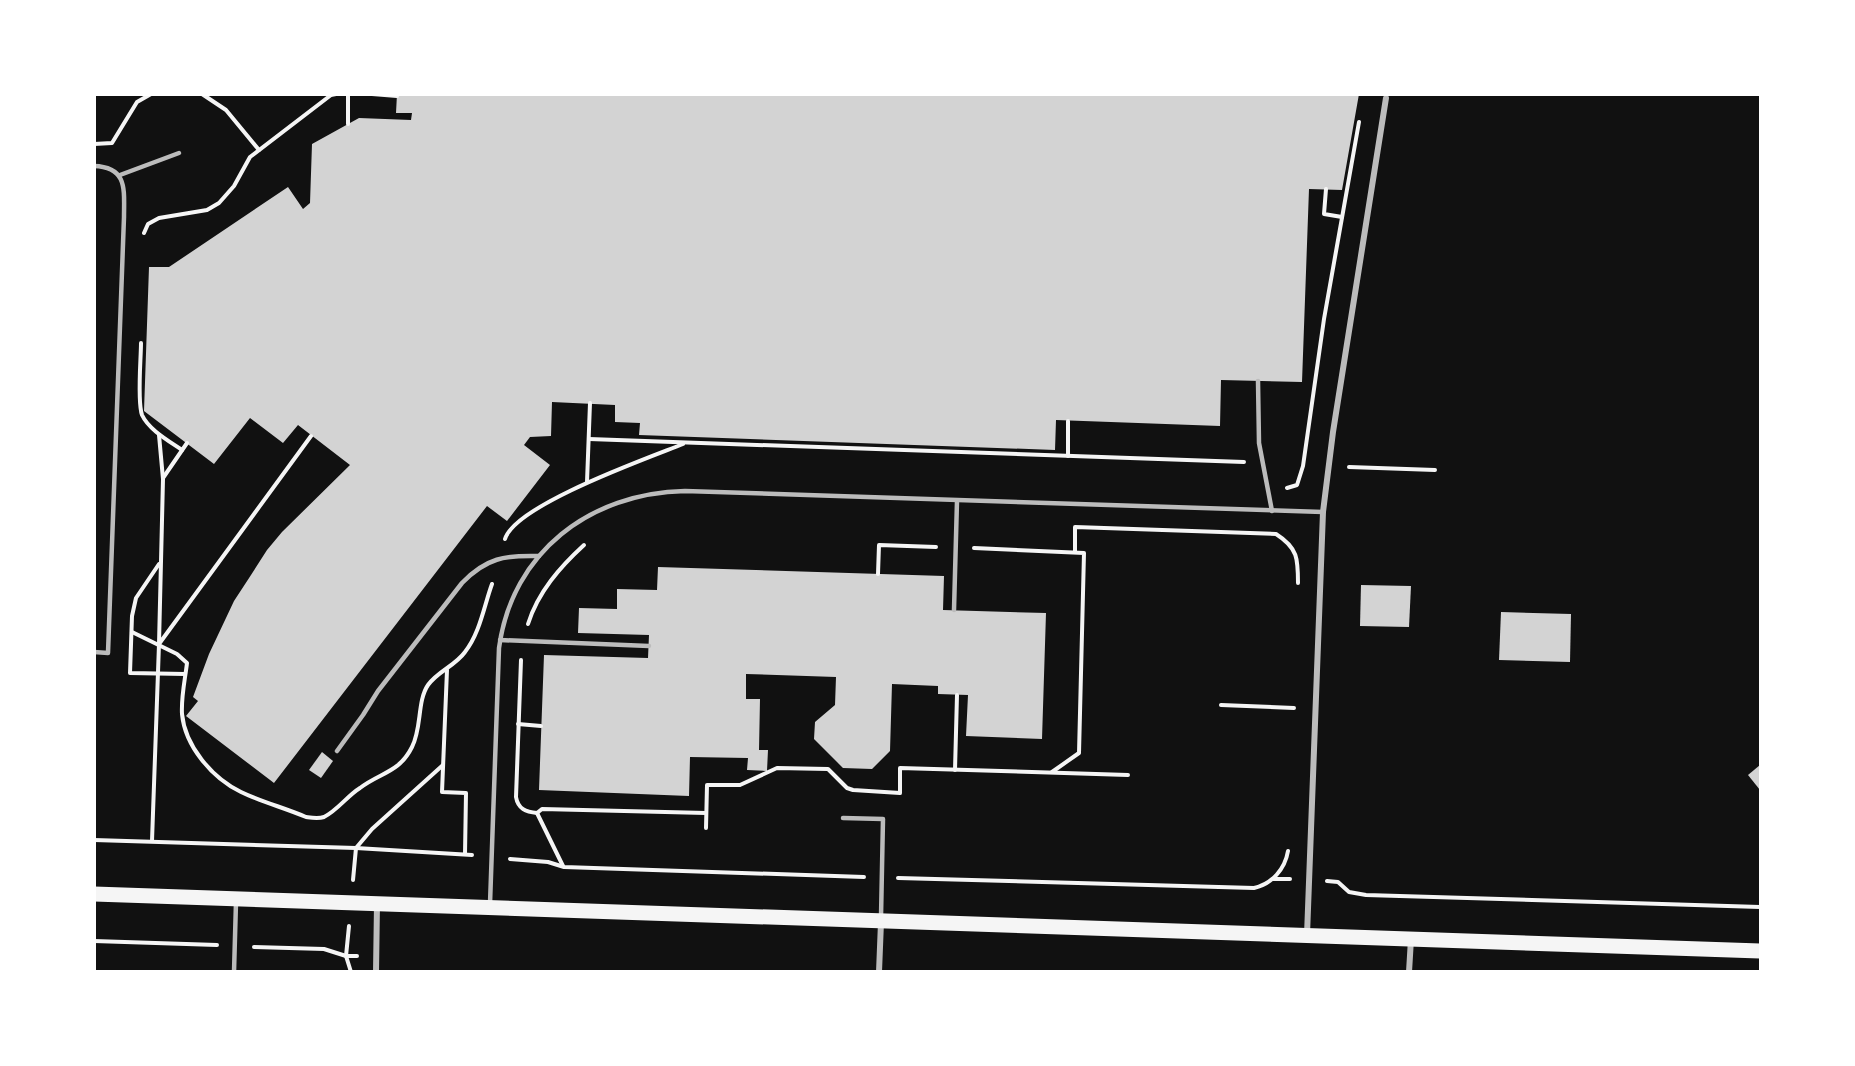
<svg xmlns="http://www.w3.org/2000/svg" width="1855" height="1066" font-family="Montserrat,sans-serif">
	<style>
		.building { fill: #d3d3d3 }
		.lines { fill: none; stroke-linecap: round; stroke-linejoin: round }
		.path { stroke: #f5f5f5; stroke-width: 4 }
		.service { stroke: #bcbcbc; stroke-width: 4.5 }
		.minor { stroke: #bcbcbc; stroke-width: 6 }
		.primary { stroke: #f5f5f5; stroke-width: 15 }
	</style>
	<rect width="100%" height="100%" fill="#111"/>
	<g class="building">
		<polygon points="397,94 1359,94 1342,190 1309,189 1302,382 1221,380 1220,426 1056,420 1055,450 639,435 640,423 615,422 615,405 552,402 551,436 530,437 524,445 550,465 507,521 487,506 274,783 186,716 198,701 193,697 209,654 234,601 251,575 267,550 282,532 350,465 298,425 283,443 250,418 214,464 144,411 149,267 169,267 288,187 303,209 310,203 312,144 359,118 411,120 412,113 396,113"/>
		<polygon points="658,567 944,576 943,610 1046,613 1042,739 966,736 968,695 938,694 938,686 892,684 890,751 872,769 843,768 814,739 815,722 835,705 836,677 746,674 746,699 760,699 759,750 768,750 767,771 747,770 748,758 690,757 689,796 539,790 544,655 648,658 649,635 578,633 579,608 617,609 617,589 657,590"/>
		<polygon points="1361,585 1411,586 1409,627 1360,626"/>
		<polygon points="1501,612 1571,614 1570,662 1499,660"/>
		<polygon points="322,752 333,761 321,778 309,770"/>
		<polygon points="1760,765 1760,790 1748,775"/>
	</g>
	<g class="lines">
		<g class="path">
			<polyline points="202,94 226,110 259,150"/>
			<polyline points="372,94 397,96"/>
			<polyline points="348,124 348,94"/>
			<polyline points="94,144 112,143 137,102 151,94"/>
			<polyline points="1326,189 1324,214 1342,217"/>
			<polyline points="144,233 148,224 159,218 207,210 219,203 234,186 250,157 331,95 336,94"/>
			<path d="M141 343C141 359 137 401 142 415 149 430 169 441 182 450"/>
			<polyline points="159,435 163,479 159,644 311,436"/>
			<polyline points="589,439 1244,462"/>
			<polyline points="1068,456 1068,421"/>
			<polyline points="1349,467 1435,470"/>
			<polyline points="163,478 187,443"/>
			<polyline points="587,482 590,403"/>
			<polyline points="1287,488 1297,485 1303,466 1324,319 1359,122"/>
			<path d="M505 539C515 505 648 458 683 444"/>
			<polyline points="974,548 1084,553 1079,753 1052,772"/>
			<path d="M1075 552V527L1276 534C1298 548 1298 559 1298 583"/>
			<polyline points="159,564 136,598 132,616 130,673 185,674"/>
			<polyline points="878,574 879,545 936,547"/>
			<path d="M528 624C538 592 560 567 584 545"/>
			<path d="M132 632 177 654 187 663C185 680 181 697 182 714 185 746 212 778 241 792 262 802 285 808 306 817 313 818 318 819 324 817 338 810 347 796 360 788 381 772 399 773 412 747 422 728 417 701 428 685 438 671 455 666 465 652 480 633 484 606 492 584"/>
			<path d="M521 660 516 797C518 809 526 812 537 813L542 809 706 813"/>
			<polyline points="447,670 442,792 466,793 465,854"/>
			<polyline points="1221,705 1294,708"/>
			<polyline points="518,724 541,726"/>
			<polyline points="955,770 957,695"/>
			<polyline points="537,813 563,866"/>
			<polyline points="706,828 707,785 740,785 777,768 828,769 847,788 853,790 900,793 900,768 1128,775"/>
			<polyline points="94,840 356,848 472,855"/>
			<polyline points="152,841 159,644"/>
			<polyline points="510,859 548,862 564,867 864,877"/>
			<path d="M898 878 1254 888C1272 884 1285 869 1288 851"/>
			<polyline points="1273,879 1290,879"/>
			<polyline points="353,880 356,848 372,829 443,765"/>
			<polyline points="1327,881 1338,882 1349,892 1366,895 1760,907"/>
			<polyline points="349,926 346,956 351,972"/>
			<polyline points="94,941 217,945"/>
			<polyline points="254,947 324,949 346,956 357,956"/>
		</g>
		<g class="service">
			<path d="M94 166C128 167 124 190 124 217L108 653 94 652"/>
			<polyline points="120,175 179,153"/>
			<polyline points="1258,381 1259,443 1272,511"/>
			<polyline points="954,610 957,501"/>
			<polyline points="500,640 649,646"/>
			<path d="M337 751 363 715 378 691 462 583C486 558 505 555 539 556"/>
			<polyline points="843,818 883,819 881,917"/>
			<path d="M490 904 499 648C512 552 590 493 685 491L1323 512"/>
			<polyline points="234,972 236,902"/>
		</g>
		<g class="minor">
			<polyline points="1307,935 1323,512 1333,432 1386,98"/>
			<polyline points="376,972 377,904"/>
			<polyline points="879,972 881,922"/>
			<polyline points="1409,972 1411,939"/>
		</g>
		<polyline class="primary" points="94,894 1760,951"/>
	</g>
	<rect width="1855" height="1066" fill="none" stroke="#ffffff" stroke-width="192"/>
</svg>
